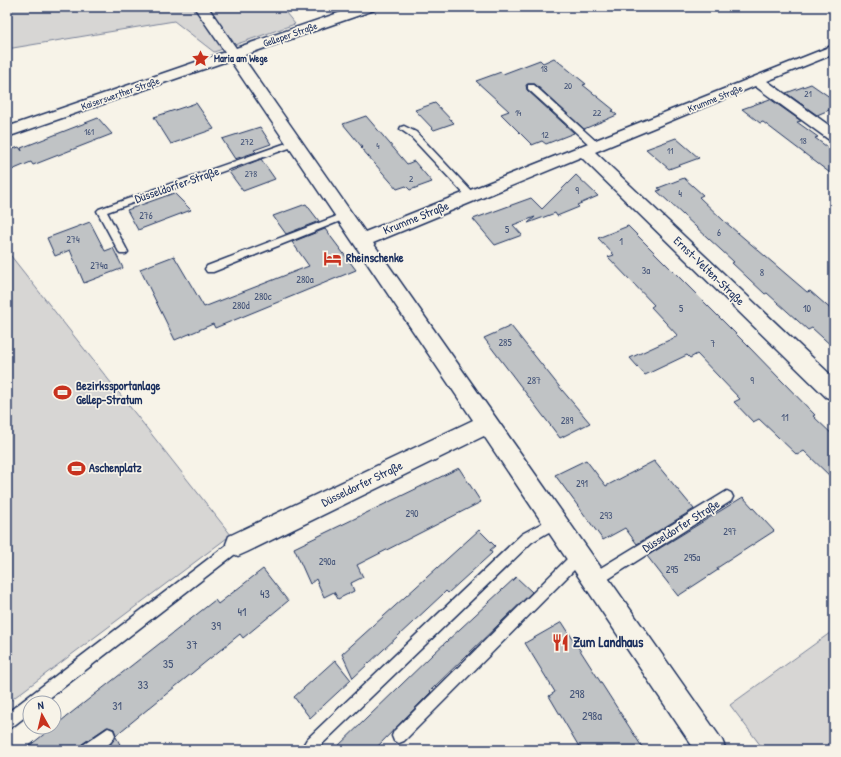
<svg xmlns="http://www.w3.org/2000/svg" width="841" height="757" font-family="'Patrick Hand',sans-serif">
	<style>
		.green { fill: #d7d6d4; stroke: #798299 }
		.building { fill: #c0c3c5; stroke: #1b2f5e }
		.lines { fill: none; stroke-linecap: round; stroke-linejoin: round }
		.lane-casing { stroke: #1b2f5e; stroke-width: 3 }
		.street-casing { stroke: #1b2f5e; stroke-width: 3 }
		.lane { fill: #f7f3e8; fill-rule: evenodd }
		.street { fill: #f7f3e8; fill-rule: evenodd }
		.labels { text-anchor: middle; stroke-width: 3.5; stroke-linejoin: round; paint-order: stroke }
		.far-number-label { font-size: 9px; fill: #445478 }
		.far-street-label { font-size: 10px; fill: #1b2f5e; stroke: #f7f3e8 }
		.far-poi-label { font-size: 10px; font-weight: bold; fill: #1b2f5e; stroke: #f7f3e8; text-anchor: start }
		.number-label { font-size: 10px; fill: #445478 }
		.street-label { font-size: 12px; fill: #1b2f5e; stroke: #f7f3e8 }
		.poi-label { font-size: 12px; font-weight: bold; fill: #1b2f5e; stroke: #f7f3e8; text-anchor: start }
		.near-number-label { font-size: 12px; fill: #445478 }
		.near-poi-label { font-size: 14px; font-weight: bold; fill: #1b2f5e; stroke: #f7f3e8; text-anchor: start }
	</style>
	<rect width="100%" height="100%" fill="#f7f3e8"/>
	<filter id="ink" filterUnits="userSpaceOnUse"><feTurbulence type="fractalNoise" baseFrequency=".025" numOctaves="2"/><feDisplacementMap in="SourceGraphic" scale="8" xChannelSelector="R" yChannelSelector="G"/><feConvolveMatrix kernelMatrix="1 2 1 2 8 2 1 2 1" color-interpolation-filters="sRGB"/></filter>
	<g filter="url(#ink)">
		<g class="green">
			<polygon points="7,7 281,7 295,24 214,52 174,21 7,49"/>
			<polygon points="7,251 231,535 7,703"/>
			<polygon points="834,630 834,750 764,750 730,705"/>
		</g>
		<g class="building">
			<polygon points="554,58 586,84 583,85 614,110 612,111 617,115 584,129 535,84 528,84 526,85 527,90 574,133 546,144 542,141 532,145 501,114 509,111 476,81 501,72 503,74 540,60 543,63"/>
			<polygon points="811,84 834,100 834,108 817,115 786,93"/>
			<polygon points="770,99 801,121 797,122 818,137 815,138 834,152 834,176 763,122 760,123 742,109"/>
			<polygon points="196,103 214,129 171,144 154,117"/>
			<polygon points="435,103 454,123 434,130 415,110"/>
			<polygon points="366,116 407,164 414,161 432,182 410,190 406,186 397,189 361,148 362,147 343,124"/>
			<polygon points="98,118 112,134 33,165 31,162 7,172 7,151 19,147 22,151 21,148"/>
			<polygon points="260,127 271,144 254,150 256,152 235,159 222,139"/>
			<polygon points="676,138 699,158 669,169 646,149"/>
			<polygon points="261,159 275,179 243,191 229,172"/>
			<polygon points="576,175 598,196 577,205 579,207 557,216 555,213 528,223 535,217 513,225 522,235 495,245 473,219 531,198 542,209"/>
			<polygon points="684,178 703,195 699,197 724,221 807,292 810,291 834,312 834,348 812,328 808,330 767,293 765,294 732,263 734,262 657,191 661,190 658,188"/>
			<polygon points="174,193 191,210 138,230 127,210"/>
			<polygon points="306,204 319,221 286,234 273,216"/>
			<polygon points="90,222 105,251 113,248 123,268 84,283 70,250 55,256 47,238"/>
			<polygon points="628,226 748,346 815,415 813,416 834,436 834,480 804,451 797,455 759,419 753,422 734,402 740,399 697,354 690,358 687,355 645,375 630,358 678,336 651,307 654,305 608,257 614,255 598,238"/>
			<polygon points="325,229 356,270 215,328 213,324 175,340 140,269 174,256 204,307 309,266 292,242"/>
			<polygon points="511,326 562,390 590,423 560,438 484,338"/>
			<polygon points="586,460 606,486 654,461 694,509 637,544 625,528 603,540 555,475"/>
			<polygon points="459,468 481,502 357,565 363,577 351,583 354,591 338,599 334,592 324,597 316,579 310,584 294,548"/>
			<polygon points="743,497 774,531 717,568 718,570 678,596 647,556"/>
			<polygon points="479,530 495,546 490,550 492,553 448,593 446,591 442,595 353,678 342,654"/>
			<polygon points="263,569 288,601 243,638 240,634 116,735 114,729 107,727 82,744 79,750 24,750 215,600 218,604"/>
			<polygon points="516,577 532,592 430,691 431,692 374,750 334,750 433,654"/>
			<polygon points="562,622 630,728 644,750 581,750 549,696 555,692 525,643"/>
			<polygon points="335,660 351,680 310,718 294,697"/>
			<polygon points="116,737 123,750 99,750 110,745"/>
		</g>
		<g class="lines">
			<defs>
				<g id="lane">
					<polygon points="528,85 534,85 598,143 599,145 598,147 592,147 528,89"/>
					<polygon points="404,126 416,132 474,194 475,196 474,198 468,198 410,136 400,129 401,127"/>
					<polygon points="295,140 298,141 299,143 298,145 107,212 128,252 126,254 120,254 97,211 99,209"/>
					<polygon points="345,213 348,214 350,216 348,218 213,272 207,272 205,269 207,266"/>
					<polygon points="727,491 731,493 733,497 731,501 599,585 594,587 589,585 587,580 589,575"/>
					<polygon points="555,516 559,518 561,522 559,526 532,542 317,749 307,749 304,744 307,739 522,534"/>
					<polygon points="238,538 243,540 244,544 243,548 43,703 30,703 30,713 12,727 7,729 7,713 233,540"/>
					<polygon points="578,551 583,553 584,557 583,561 404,741 399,743 394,741 392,736 394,731 573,553"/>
					<path d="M108 728 113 730 115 735C109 750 95 750 80 750L83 745Z"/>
				</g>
				<polygon id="street" points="194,7 208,7 236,48 356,7 376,7 374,10 242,56 365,232 834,45 834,54 767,81 834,129 834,141 828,139 755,86 595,152 834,378 834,400 826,397 581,157 373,243 722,740 726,750 695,750 484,436 247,552 238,556 229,552 226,544 229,536 473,420 230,60 7,137 7,127 225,52"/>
			</defs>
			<use href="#lane" class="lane-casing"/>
			<use href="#street" class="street-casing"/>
			<use href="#lane" class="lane"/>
			<use href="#street" class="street"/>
		</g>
	</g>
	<defs>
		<symbol id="sight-bare" viewBox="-9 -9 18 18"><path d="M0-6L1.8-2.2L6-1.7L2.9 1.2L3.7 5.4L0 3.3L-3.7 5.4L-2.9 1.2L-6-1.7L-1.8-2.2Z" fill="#c8321e" stroke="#f7f3e8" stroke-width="2.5" paint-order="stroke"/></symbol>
		<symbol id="hotel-bare" viewBox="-9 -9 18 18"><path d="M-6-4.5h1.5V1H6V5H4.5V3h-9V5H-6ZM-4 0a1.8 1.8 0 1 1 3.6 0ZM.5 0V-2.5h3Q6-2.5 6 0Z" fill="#c8321e" stroke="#f7f3e8" stroke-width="2.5" paint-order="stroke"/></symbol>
		<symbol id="stadium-bare" viewBox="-9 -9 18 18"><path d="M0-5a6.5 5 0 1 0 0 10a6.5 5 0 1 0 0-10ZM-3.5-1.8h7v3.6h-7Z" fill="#c8321e" stroke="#f7f3e8" stroke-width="2.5" paint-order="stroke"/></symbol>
		<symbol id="restaurant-bare" viewBox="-9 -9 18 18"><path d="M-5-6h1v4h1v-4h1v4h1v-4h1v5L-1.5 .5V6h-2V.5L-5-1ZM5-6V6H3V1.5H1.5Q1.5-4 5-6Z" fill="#c8321e" stroke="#f7f3e8" stroke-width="2.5" paint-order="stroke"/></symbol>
	</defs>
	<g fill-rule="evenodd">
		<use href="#sight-bare" x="188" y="46" width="25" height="25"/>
		<use href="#hotel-bare" x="320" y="246" width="25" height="25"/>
		<use href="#stadium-bare" x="50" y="380" width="25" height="25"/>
		<use href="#stadium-bare" x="64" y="456" width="25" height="25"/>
		<use href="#restaurant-bare" x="548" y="630" width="25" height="25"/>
	</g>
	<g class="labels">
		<g class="far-number-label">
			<text x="544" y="72">18</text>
			<text x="568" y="89">20</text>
			<text x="808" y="97">21</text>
			<text x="518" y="116">14</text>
			<text x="597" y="116">22</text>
			<text x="89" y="135">161</text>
			<text x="545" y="138">12</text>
			<text x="803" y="144">18</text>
			<text x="247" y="145">272</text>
			<text x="378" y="149">4</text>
			<text x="670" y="154">11</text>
			<text x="251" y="177">278</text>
			<text x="411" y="182">2</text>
		</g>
		<g class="far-street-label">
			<text transform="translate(290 34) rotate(-19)" y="4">Gelleper Straße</text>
			<text transform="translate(120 93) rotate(-19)" y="4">Kaiserswerther Straße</text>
			<text transform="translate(715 98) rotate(-22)" y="4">Krumme Straße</text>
		</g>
		<g class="far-poi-label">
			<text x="214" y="62">Maria am Wege</text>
		</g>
		<g class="number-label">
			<text x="577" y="194">9</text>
			<text x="680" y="197">4</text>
			<text x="146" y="219">276</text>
			<text x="507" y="233">5</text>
			<text x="719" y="236">6</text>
			<text x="73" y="243">274</text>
			<text x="621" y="245">1</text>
			<text x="99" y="269">274a</text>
			<text x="646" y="274">3a</text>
			<text x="762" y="276">8</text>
			<text x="305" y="283">280a</text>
			<text x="263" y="300">280c</text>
			<text x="241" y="309">280d</text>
			<text x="681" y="312">5</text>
			<text x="807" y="312">10</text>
			<text x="505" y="346">285</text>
			<text x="713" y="347">7</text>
			<text x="534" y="384">287</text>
			<text x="752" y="384">9</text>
			<text x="785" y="421">11</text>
			<text x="567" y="424">289</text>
			<text x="582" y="487">291</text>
			<text x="412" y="517">290</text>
			<text x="606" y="519">293</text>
			<text x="730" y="535">297</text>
			<text x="692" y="561">295a</text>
			<text x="327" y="565">290a</text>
			<text x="672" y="573">295</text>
		</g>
		<g class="street-label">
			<text transform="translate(177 185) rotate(-19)" y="4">Düsseldorfer Straße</text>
			<text transform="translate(416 218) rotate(-22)" y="4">Krumme Straße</text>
			<text transform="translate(709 271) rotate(44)" y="4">Ernst-Velten-Straße</text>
			<text transform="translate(362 484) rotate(-26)" y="4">Düsseldorfer Straße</text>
			<text transform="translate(681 526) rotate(-32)" y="4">Düsseldorfer Straße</text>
		</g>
		<g class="poi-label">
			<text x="346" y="262">Rheinschenke</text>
			<text x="76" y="390">Bezirkssportanlage<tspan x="76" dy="14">Gellep-Stratum</tspan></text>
			<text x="89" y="472">Aschenplatz</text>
		</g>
		<g class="near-number-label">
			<text x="265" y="598">43</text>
			<text x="242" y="616">41</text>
			<text x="216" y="630">39</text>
			<text x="192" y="649">37</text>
			<text x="168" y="668">35</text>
			<text x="143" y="689">33</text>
			<text x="577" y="698">298</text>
			<text x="117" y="710">31</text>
			<text x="592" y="720">298a</text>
		</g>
		<g class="near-poi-label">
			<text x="573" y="647">Zum Landhaus</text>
		</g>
	</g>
	<rect width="841" height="757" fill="none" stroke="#f7f3e8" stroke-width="24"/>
	<rect x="12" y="12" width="817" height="733" fill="none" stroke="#1b2f5e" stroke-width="1.5" filter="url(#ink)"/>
	<g transform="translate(42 715) rotate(352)"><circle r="19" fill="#f7f3e8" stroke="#9fa5b1"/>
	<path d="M0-3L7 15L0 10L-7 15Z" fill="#c8321e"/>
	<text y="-6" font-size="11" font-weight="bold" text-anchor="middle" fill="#1b2f5e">N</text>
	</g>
</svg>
